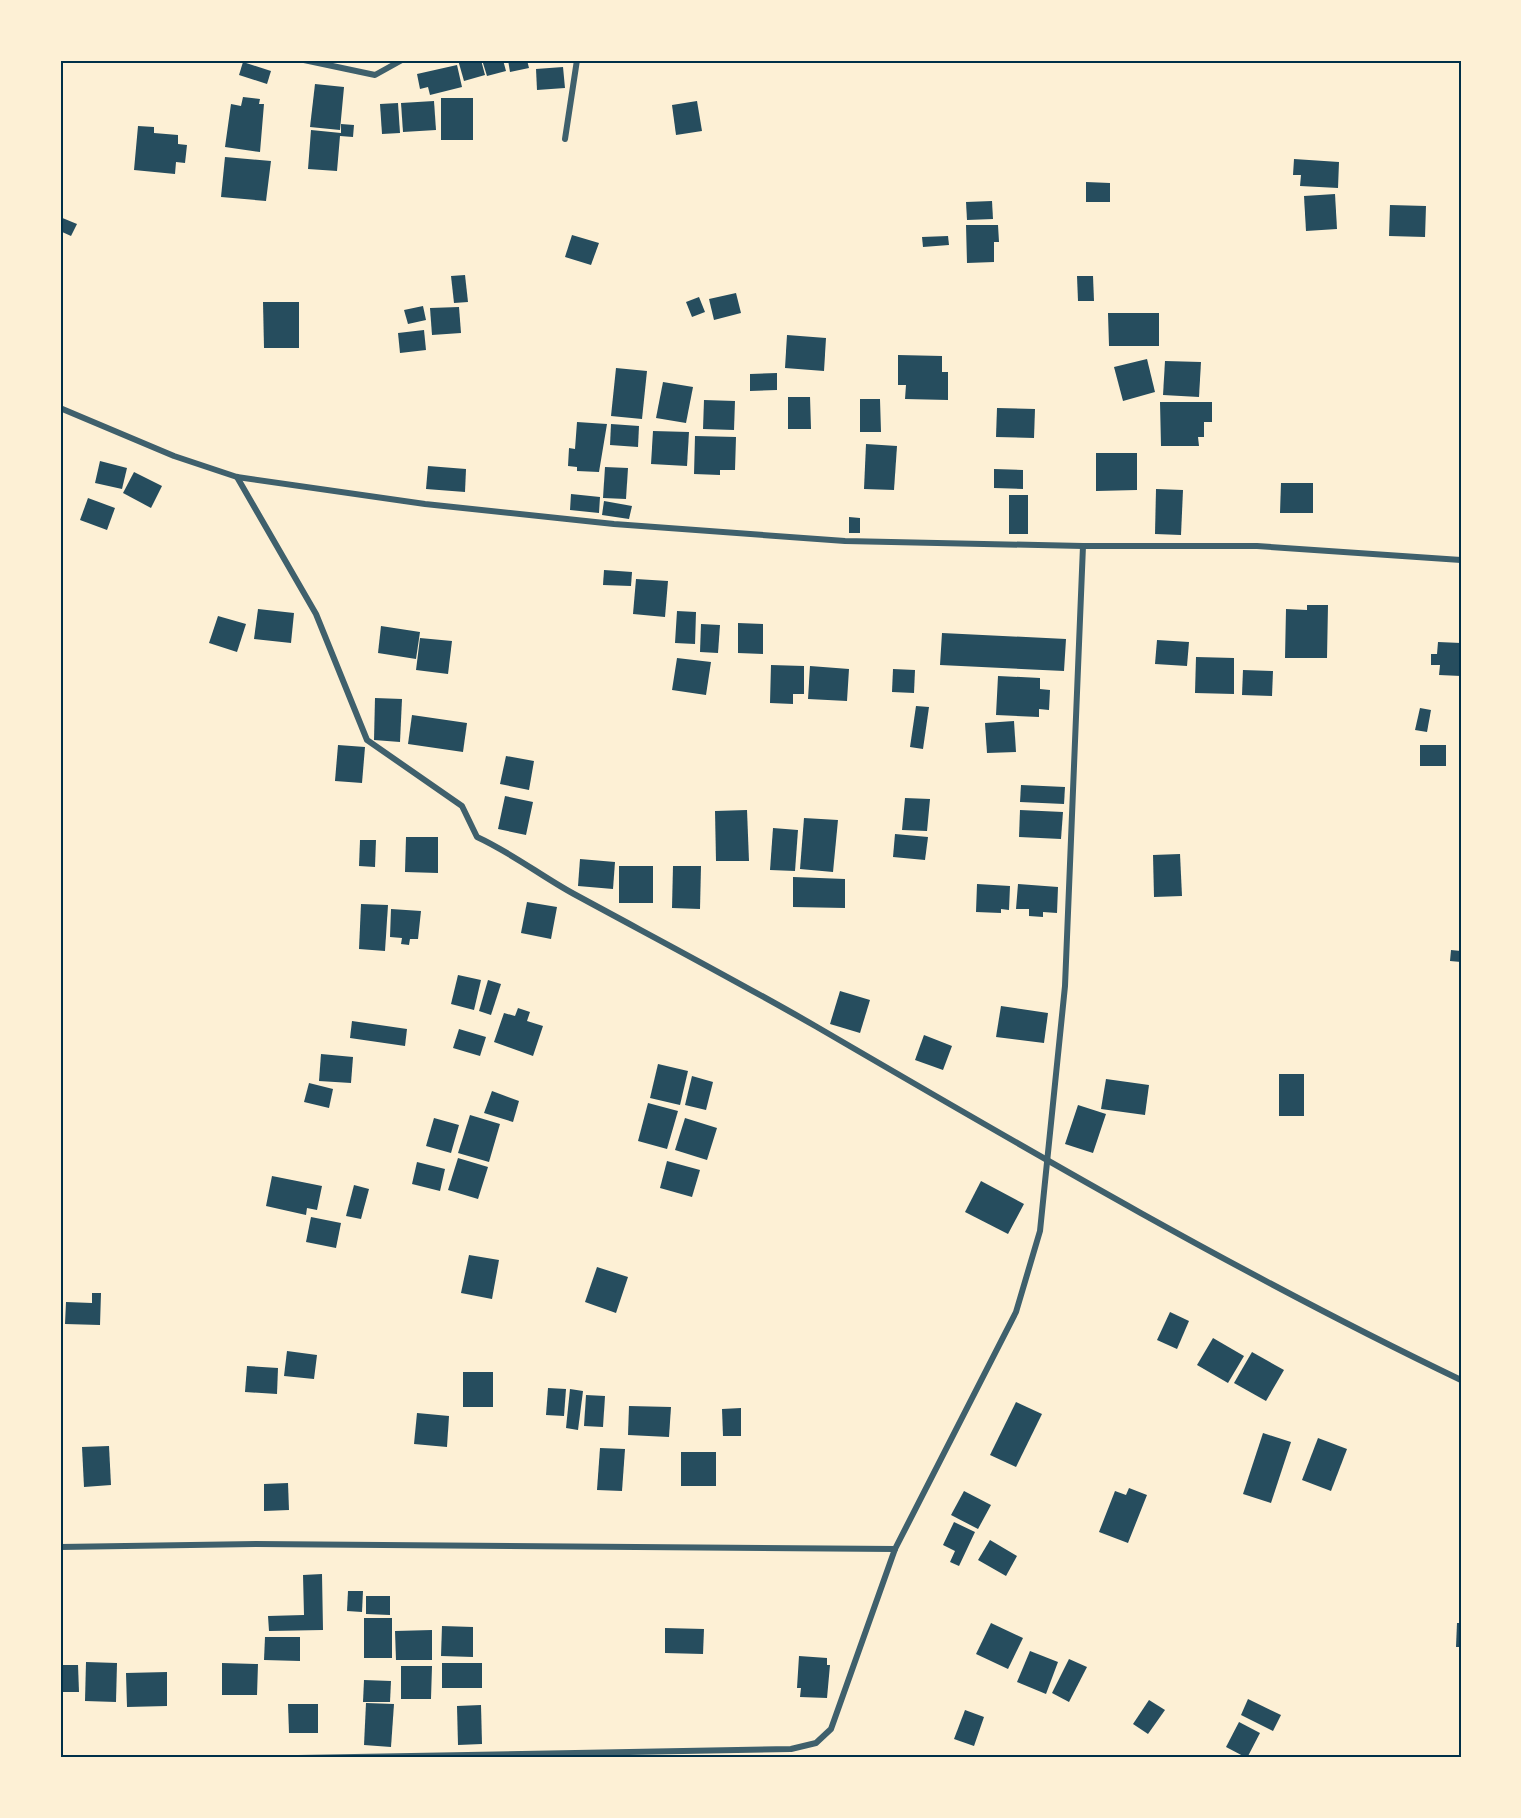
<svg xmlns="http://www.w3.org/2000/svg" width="1521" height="1818" font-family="Poppins,sans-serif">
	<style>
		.building { fill: #264d5e }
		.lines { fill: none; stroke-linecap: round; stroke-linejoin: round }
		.minor { stroke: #3f606c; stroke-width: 6 }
		.neatline { fill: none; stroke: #003049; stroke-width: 2 }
	</style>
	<rect width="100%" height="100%" fill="#fdf0d5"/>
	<g class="building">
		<polygon points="458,60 481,60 485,75 464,81"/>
		<polygon points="482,60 503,60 506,71 487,76"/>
		<polygon points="508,60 527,60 529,68 510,72"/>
		<polygon points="243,62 271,71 267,84 239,75"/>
		<polygon points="457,65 462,87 430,95 428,87 420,89 417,74"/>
		<polygon points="563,67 565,88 537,90 536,69"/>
		<polygon points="315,84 344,87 340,130 310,127"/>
		<polygon points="243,97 260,99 259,104 264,104 260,152 225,147 231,104 241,106"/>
		<rect x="441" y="98" width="32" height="42"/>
		<polygon points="434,101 436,130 403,132 401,103"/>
		<polygon points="697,101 702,131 676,135 672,105"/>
		<polygon points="398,103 400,133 382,134 380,104"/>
		<polygon points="341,124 354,125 353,137 340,136 337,171 308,169 311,130 341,133"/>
		<polygon points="138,126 154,127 154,133 178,135 178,144 187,145 185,163 176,162 175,174 134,170"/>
		<polygon points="225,157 271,161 266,201 221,197"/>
		<polygon points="1294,159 1339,162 1338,188 1300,186 1301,175 1293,175"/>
		<polygon points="1086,182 1110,183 1110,202 1086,202"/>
		<polygon points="1335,194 1337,229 1306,231 1304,196"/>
		<polygon points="992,201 993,219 967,220 966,202"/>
		<polygon points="1390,205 1426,206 1425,237 1389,236"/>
		<polygon points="60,217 77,224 71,236 60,231"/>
		<polygon points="966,225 998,225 999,242 994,242 994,262 967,263"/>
		<polygon points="572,235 599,243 591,265 565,257"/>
		<polygon points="948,236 949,245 923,247 922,237"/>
		<polygon points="465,275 468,302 454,303 451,276"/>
		<polygon points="1077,276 1093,276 1094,301 1078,301"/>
		<polygon points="736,293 741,313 714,320 709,299"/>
		<polygon points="699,297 705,312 692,317 686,302"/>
		<polygon points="263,302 299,302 299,348 264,348"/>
		<polygon points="423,306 426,320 408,324 404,310"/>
		<polygon points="459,307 461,333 432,335 430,308"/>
		<polygon points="1108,313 1159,313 1159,346 1109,346"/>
		<polygon points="424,330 426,350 400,353 398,333"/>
		<polygon points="787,335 826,338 824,371 785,368"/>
		<polygon points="898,355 942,356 942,372 948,372 948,400 905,399 906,385 898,385"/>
		<polygon points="1147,359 1155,392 1123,401 1114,367"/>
		<polygon points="1165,361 1201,362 1199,397 1163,395"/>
		<polygon points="616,368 647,371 642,419 611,416"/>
		<polygon points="777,373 777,390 750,391 750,374"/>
		<polygon points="663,382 693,387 686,423 656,418"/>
		<polygon points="788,397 810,397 811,429 788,429"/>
		<polygon points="860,399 880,399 881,432 860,432"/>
		<polygon points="704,400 735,401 734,430 703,429"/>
		<polygon points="1160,402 1212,402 1212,422 1204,422 1204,437 1198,437 1199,446 1161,446"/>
		<polygon points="997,408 1035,409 1034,438 996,437"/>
		<polygon points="577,422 607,424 599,472 577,471 577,467 568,466 569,448 575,449"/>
		<polygon points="611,424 639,426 638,447 610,445"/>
		<polygon points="653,431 689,432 687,466 651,464"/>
		<polygon points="695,436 736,437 735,470 720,470 720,475 694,474"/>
		<polygon points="866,444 897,446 894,490 864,489"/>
		<polygon points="1096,453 1137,453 1137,490 1096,491"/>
		<polygon points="100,461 127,468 122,489 95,483"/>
		<polygon points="428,466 466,469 465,492 426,489"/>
		<polygon points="605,467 628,468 626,499 603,498"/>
		<polygon points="994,469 1023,470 1023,489 994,488"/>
		<polygon points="134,472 162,486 151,508 123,493"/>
		<polygon points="1281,483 1313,483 1313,513 1280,513"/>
		<polygon points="1156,489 1183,490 1181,535 1155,534"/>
		<polygon points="571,494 600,497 599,513 570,510"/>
		<rect x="1009" y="495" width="19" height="39"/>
		<polygon points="88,498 115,508 107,530 80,520"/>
		<polygon points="604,501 632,506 629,519 602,515"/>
		<polygon points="849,517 860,518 860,533 849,533"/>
		<polygon points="604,570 632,572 631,586 603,585"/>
		<polygon points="636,579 668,581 665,617 633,614"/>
		<polygon points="1307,605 1328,605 1327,658 1285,658 1286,609 1307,610"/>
		<polygon points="258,609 294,613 291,643 254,639"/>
		<polygon points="677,611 696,612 695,644 675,643"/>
		<polygon points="218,616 246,624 237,652 209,643"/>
		<polygon points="738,623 763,624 763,654 738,653"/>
		<polygon points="701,624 720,625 718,653 700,652"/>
		<polygon points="381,626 420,632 416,659 378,653"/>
		<polygon points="942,633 1066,639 1064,671 940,665"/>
		<polygon points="420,638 452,641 448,674 416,670"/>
		<polygon points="1157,640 1189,642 1187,666 1155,664"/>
		<polygon points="1438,642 1461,643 1461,676 1439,675 1440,665 1431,665 1431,654 1437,654"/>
		<polygon points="1196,657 1234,658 1234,694 1195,693"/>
		<polygon points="677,658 711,662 706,695 672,690"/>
		<polygon points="771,665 804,666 804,694 793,694 793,704 770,703"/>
		<polygon points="810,666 849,669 847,701 808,699"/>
		<polygon points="893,669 915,670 914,693 892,692"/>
		<polygon points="1243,670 1273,671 1272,696 1242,695"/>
		<polygon points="998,676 1040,678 1040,689 1050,690 1049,710 1039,709 1039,717 996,715"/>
		<polygon points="375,698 402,699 400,742 374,740"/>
		<polygon points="916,706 929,707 923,749 910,747"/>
		<polygon points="1420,708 1431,710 1427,732 1415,730"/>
		<polygon points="412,715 467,723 463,752 408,744"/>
		<polygon points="1014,721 1016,752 987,753 985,723"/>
		<polygon points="338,745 365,747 362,783 335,781"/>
		<rect x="1420" y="745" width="26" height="21"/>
		<polygon points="506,756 534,761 529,790 500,784"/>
		<polygon points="1021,785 1065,787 1064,804 1020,802"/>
		<polygon points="505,796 533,802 526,835 498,829"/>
		<polygon points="905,798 930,799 927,831 902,830"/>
		<polygon points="747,810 749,861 716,861 715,811"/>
		<polygon points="1020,810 1063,812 1061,839 1019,837"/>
		<polygon points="804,818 838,820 833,872 800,869"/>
		<polygon points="773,828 798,830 795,871 770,870"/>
		<polygon points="895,834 928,837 925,860 893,857"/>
		<polygon points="406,837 438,837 438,873 405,872"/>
		<polygon points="360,840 376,840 375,867 359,866"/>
		<polygon points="1180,854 1182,896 1154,897 1153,855"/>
		<polygon points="580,859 615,862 613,889 578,886"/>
		<rect x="619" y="866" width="34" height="37"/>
		<polygon points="673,866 701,866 700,909 672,908"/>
		<polygon points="793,877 845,879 845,908 793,907"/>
		<polygon points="977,884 1010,886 1009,910 1001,909 1001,913 976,912"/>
		<polygon points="1018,884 1058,887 1057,913 1043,912 1043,917 1029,916 1029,909 1016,909"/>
		<polygon points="527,902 557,907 551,939 521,933"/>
		<polygon points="361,904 388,905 385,951 359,949"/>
		<polygon points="391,909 421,911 418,939 410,939 409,945 401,944 402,938 390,937"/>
		<polygon points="1451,950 1461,951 1461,962 1450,961"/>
		<polygon points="458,975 481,980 474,1010 451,1004"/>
		<polygon points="488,980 501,984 491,1015 479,1011"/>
		<polygon points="840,991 870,1000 860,1033 830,1024"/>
		<polygon points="1001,1006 1048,1013 1044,1043 996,1037"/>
		<polygon points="518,1008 530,1012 527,1021 543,1026 533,1056 494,1042 504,1013 515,1016"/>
		<polygon points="352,1021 407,1029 405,1046 350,1038"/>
		<polygon points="459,1029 486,1037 480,1056 453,1048"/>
		<polygon points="924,1035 952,1046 943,1070 915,1060"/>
		<polygon points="321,1054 353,1057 351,1083 319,1081"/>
		<polygon points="658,1064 688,1071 680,1105 650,1098"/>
		<rect x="1279" y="1074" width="25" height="42"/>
		<polygon points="692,1076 713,1082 706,1110 685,1105"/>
		<polygon points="1106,1079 1149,1085 1145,1115 1101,1109"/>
		<polygon points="309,1083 333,1089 329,1108 304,1102"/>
		<polygon points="492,1091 519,1101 513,1122 484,1113"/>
		<polygon points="648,1103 678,1111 667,1149 638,1141"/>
		<polygon points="1078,1105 1106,1114 1093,1153 1065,1144"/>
		<polygon points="470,1115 500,1124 489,1162 458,1153"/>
		<polygon points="434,1118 459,1125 451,1153 426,1146"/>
		<polygon points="685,1118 717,1128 707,1160 675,1150"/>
		<polygon points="458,1158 488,1167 478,1199 448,1190"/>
		<polygon points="667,1161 700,1170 692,1197 660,1188"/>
		<polygon points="417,1162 445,1169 440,1191 412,1184"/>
		<polygon points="272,1176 322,1186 317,1210 307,1208 306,1215 266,1206"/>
		<polygon points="981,1181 1024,1204 1008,1234 965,1212"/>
		<polygon points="354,1185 369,1189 361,1219 346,1216"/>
		<polygon points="311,1217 341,1223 336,1248 306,1242"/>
		<polygon points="469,1255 499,1260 492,1299 461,1293"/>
		<polygon points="597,1267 628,1277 616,1313 585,1302"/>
		<polygon points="92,1293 101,1293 100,1325 65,1324 66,1302 92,1303"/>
		<polygon points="1170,1312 1189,1321 1177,1349 1157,1340"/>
		<polygon points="1213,1338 1244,1356 1228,1383 1197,1365"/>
		<polygon points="287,1351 317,1355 314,1379 284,1376"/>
		<polygon points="1252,1352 1284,1370 1266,1401 1234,1383"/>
		<polygon points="247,1366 278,1368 277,1394 245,1392"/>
		<rect x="463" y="1372" width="30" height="35"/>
		<polygon points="548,1388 566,1389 564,1416 546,1415"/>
		<polygon points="570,1389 583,1391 578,1430 566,1428"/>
		<polygon points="586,1395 605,1396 603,1427 584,1426"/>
		<polygon points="1016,1402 1042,1414 1016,1467 990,1455"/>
		<polygon points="629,1406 671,1407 669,1437 628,1435"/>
		<polygon points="741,1408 741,1436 723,1436 722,1409"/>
		<polygon points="417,1413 449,1416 447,1447 414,1444"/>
		<polygon points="1263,1433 1291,1442 1271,1503 1243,1494"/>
		<polygon points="1318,1438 1347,1449 1331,1491 1302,1480"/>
		<polygon points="109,1446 111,1485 84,1487 82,1447"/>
		<polygon points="600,1448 625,1449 622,1491 597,1490"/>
		<rect x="681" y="1452" width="35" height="34"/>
		<polygon points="288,1483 289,1510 264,1511 264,1484"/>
		<polygon points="1129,1488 1147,1495 1128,1543 1099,1532 1115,1491 1126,1495"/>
		<polygon points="964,1491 991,1505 978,1529 951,1515"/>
		<polygon points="954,1522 975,1532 959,1566 950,1562 955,1551 943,1545"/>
		<polygon points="990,1540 1017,1556 1006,1576 978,1560"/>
		<polygon points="322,1574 323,1630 269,1631 268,1616 304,1615 303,1575"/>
		<polygon points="348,1591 363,1591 362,1612 347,1611"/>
		<polygon points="366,1596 390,1596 390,1615 366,1614"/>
		<rect x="364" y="1618" width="28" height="40"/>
		<polygon points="991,1623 1023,1638 1008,1669 976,1654"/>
		<polygon points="1457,1623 1461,1623 1461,1647 1456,1647"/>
		<polygon points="442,1626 473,1627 473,1657 441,1656"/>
		<polygon points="665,1628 704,1629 703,1654 665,1653"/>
		<polygon points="432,1630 432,1660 396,1660 395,1631"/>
		<polygon points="265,1637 300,1637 300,1661 264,1660"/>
		<polygon points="1030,1651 1058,1662 1046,1694 1017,1682"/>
		<polygon points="799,1656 827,1658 827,1665 830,1665 827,1698 800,1697 801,1688 797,1688"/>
		<polygon points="1069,1659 1087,1667 1069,1702 1052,1693"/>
		<polygon points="86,1662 117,1663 116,1702 85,1701"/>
		<polygon points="222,1663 258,1664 257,1695 222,1695"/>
		<rect x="442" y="1663" width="40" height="25"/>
		<polygon points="60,1665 78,1665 79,1692 60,1692"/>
		<polygon points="401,1666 432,1666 431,1699 401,1699"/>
		<polygon points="167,1672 167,1706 127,1707 126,1673"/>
		<polygon points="364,1680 391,1681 390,1702 363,1702"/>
		<polygon points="1248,1699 1281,1715 1273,1731 1241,1715"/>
		<polygon points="1149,1700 1165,1710 1148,1734 1133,1724"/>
		<polygon points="366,1703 394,1704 391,1747 364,1745"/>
		<polygon points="288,1704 318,1704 318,1733 289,1733"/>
		<polygon points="481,1705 482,1744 458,1745 457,1706"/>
		<polygon points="965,1710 984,1717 974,1746 954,1739"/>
		<polygon points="1239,1722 1260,1733 1247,1758 1226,1747"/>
	</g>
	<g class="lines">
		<g class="minor">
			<polyline points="304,60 375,75 402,60"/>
			<polyline points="565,139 577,60"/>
			<polyline points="60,408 174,456 237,477 425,504 614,524 845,541 1083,546 1257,546 1461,560"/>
			<path d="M237 477 316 614 367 740 462 806 477 837C512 853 541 876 574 894 655 938 737 981 817 1027 1028 1150 1240 1274 1461 1380"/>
			<polyline points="60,1547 256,1544 895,1549"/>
			<polyline points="298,1758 791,1749 816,1743 831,1729 895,1549 1016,1312 1040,1231 1065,986 1083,546"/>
		</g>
	</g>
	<rect width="1521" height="1818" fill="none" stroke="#fdf0d5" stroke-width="123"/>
	<rect x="62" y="62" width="1398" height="1694" class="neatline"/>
</svg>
